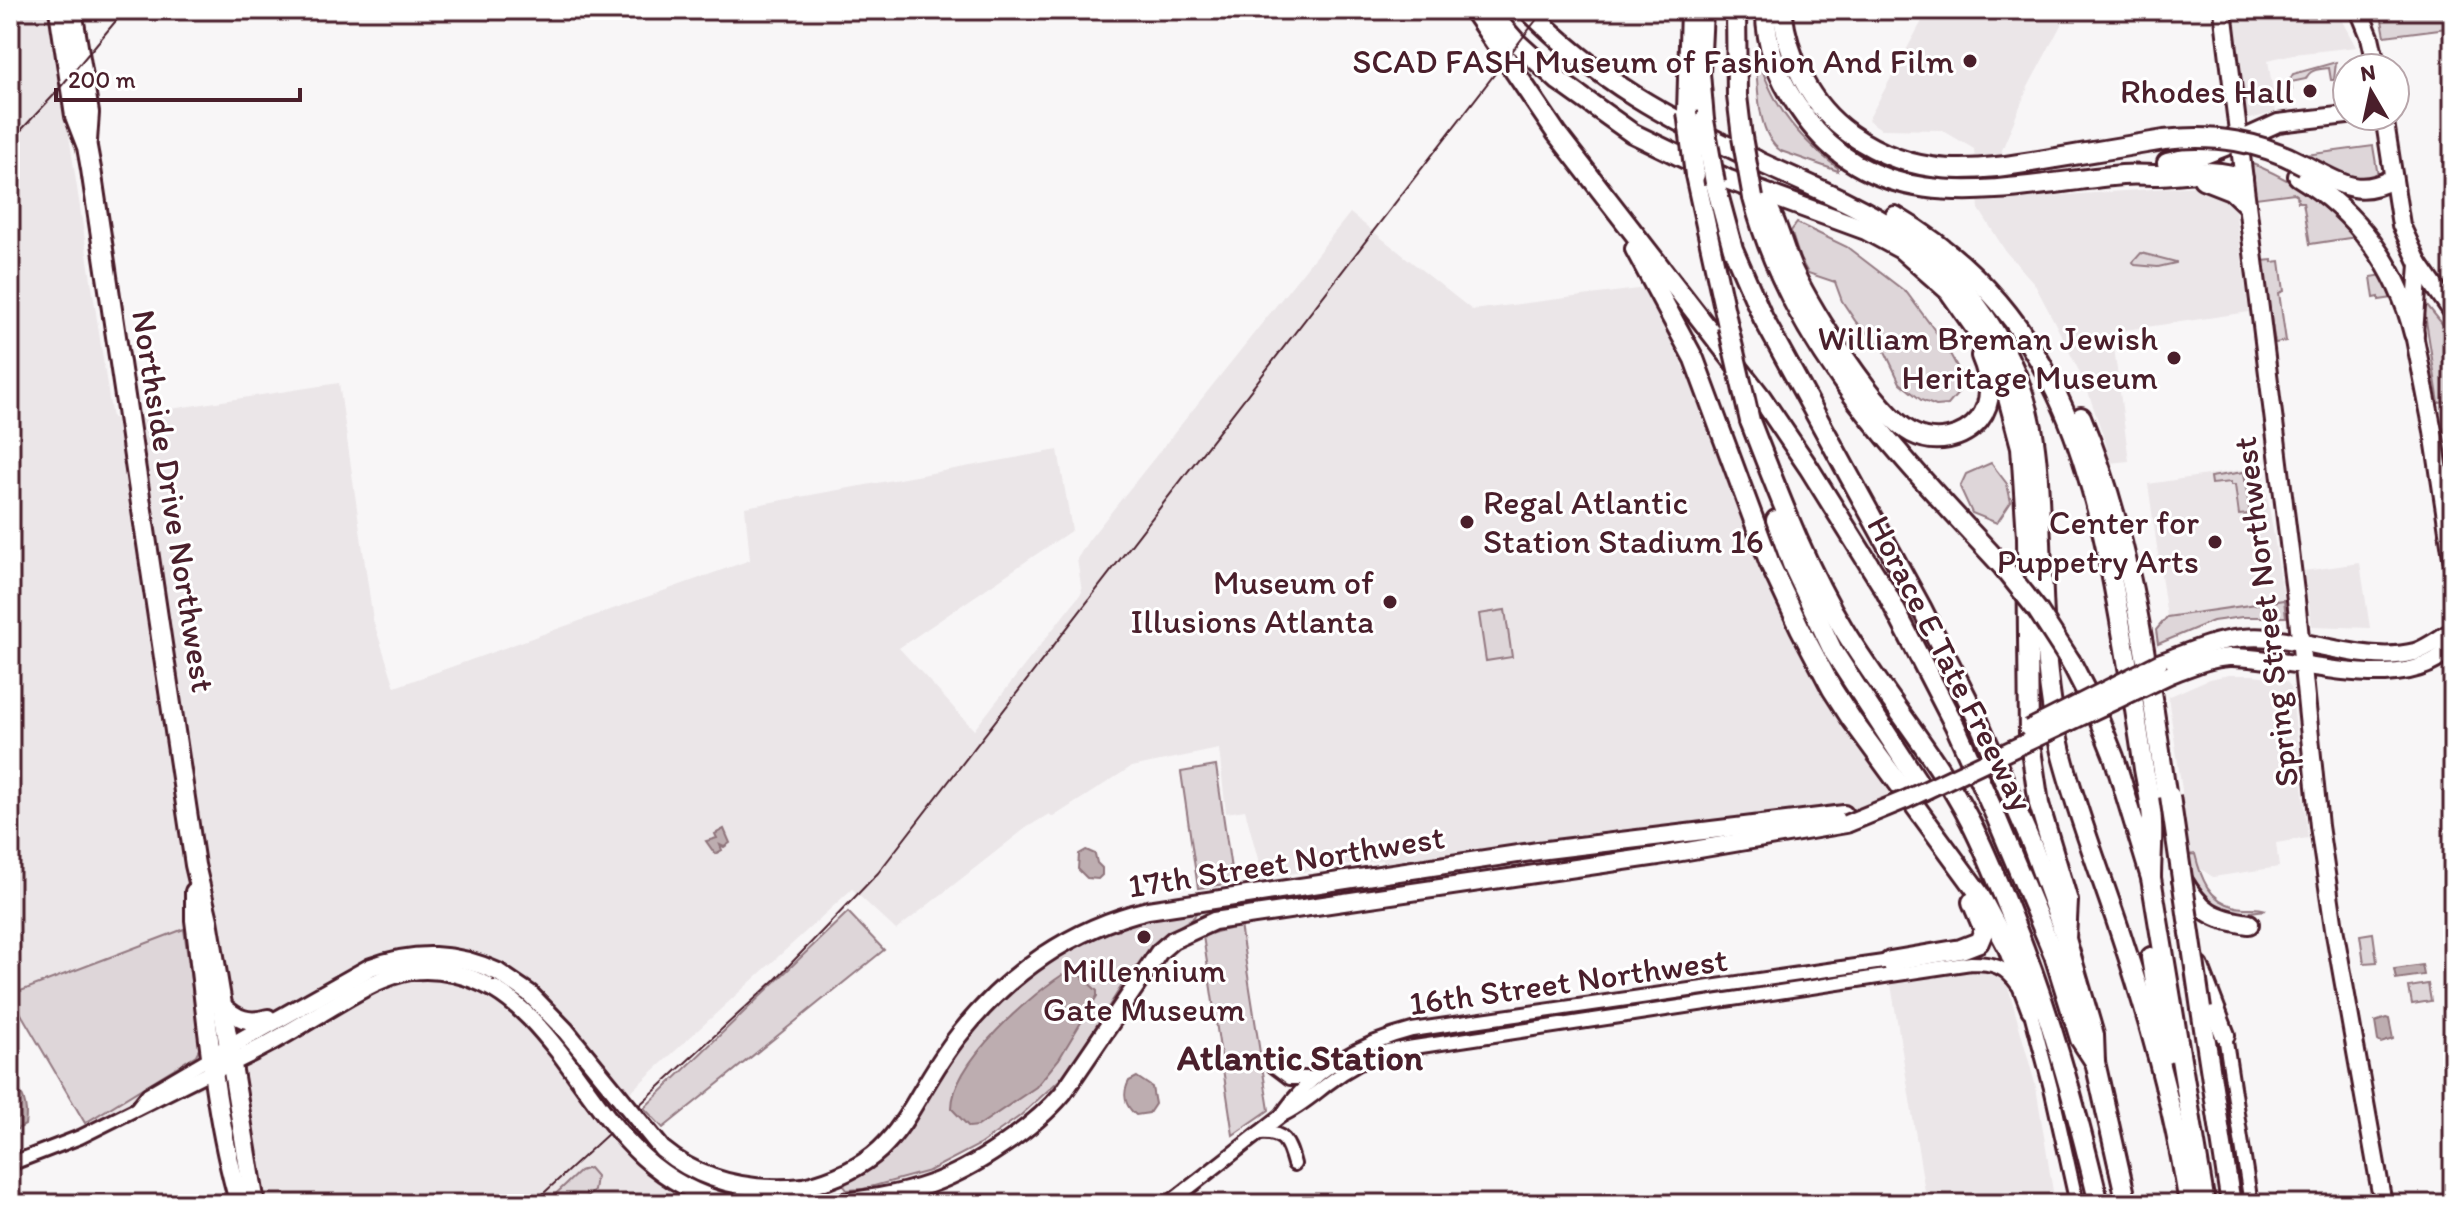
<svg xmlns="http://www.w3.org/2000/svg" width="2463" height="1214" font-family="Itim,sans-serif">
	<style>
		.built { fill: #ebe6e8 }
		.green { fill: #ded6d9; stroke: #947a82; stroke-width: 2 }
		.water { fill: #bdadb0; stroke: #8f747b; stroke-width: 2 }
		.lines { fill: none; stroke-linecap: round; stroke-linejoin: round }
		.minor-casing { stroke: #4a1f2b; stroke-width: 18 }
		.major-casing { stroke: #4a1f2b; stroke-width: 22 }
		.highway-casing { stroke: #4a1f2b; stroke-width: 24 }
		.minor { stroke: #fff; stroke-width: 12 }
		.major { stroke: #fff; stroke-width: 16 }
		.highway { stroke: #fff; stroke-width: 18 }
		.rail { stroke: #4a1f2b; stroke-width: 2 }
		.major-bridge-casing { stroke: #4a1f2b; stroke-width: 22; stroke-linecap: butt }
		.highway-bridge-casing { stroke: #4a1f2b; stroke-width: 24; stroke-linecap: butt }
		.major-bridge { stroke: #fff; stroke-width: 16 }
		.highway-bridge { stroke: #fff; stroke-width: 18 }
		.poi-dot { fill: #4a1f2b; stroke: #fff; stroke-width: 3 }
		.labels { text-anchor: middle; stroke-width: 6; stroke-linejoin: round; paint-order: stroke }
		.poi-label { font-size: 34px; fill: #4a1f2b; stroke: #fff; text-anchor: end }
		.street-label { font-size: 34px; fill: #4a1f2b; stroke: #fff }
		.neighbourhood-label { font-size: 36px; font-weight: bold; fill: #4a1f2b; stroke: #fff }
	</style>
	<rect width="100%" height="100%" fill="#f8f6f7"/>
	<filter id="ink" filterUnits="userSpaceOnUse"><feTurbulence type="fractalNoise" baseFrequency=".0125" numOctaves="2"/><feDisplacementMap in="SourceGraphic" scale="16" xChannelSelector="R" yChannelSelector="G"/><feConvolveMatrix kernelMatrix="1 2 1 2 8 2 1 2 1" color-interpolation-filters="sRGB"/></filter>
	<g filter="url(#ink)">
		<g class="built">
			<polygon points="10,10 50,10 112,418 339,383 373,620 395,687 750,560 745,507 1058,450 1072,530 899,648 974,730 1082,592 1077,559 1088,541 1350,213 1472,310 1646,288 1708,419 1826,690 1890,794 1867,806 1739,832 1386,878 1382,860 1263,878 1245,810 1226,813 1219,749 1131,767 1053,817 1049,814 1026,828 896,930 852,889 615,1106 662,1162 710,1183 824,1193 826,1204 259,1204 238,1078 155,1102 94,1126 10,982"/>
			<polygon points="1928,10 2069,10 2028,87 2002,150 2009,199 2210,185 2230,200 2235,208 2249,312 2112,332 2129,461 2109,463 2106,444 2085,383 2055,323 2034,283 2006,252 1979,209 1974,149 1942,130 1881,129 1868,120"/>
			<polygon points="2233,10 2336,10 2356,47 2293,54 2268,60 2276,112 2247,120"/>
			<polygon points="2260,467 2263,468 2284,600 2167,617 2148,484"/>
			<polygon points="2360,563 2370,628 2312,626 2304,571"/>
			<polygon points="2229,675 2254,675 2284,679 2291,687 2308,838 2276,843 2279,867 2213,877 2198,867 2195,855 2187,855 2183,827 2182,790 2168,697 2209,679"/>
			<polygon points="2001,961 2036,1087 2055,1204 1927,1204 1890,978"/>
		</g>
		<g class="green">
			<polygon points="2380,10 2453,10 2453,24 2447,28 2385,36"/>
			<path d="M1755 48C1771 103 1793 134 1838 168V171L1781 151C1755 134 1758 78 1755 48Z"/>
			<path d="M2336 62 2334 80H2331L2329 68C2320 69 2309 69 2306 79L2291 82 2292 89 2290 88 2289 81 2293 74Z"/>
			<polygon points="2373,146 2378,176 2366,187 2298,156"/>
			<path d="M2250 163C2292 179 2327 203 2356 237L2310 244 2303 202H2298L2297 195 2294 193 2256 198Z"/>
			<polygon points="1797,223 1847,247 1907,293 1944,343 1960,372 1959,392 1948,405 1936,406 1921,400 1900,383 1883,347 1856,322 1842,301 1835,282 1808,273 1800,259 1791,231"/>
			<polygon points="2141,253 2176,262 2176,263 2158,267 2135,265 2133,262"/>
			<polygon points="2272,260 2272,262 2280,261 2284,291 2279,293 2286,341 2275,343 2262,261"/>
			<polygon points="2383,275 2393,298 2379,300 2379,297 2374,298 2371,277"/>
			<polygon points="2427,305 2453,337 2452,401 2439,403 2424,308"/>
			<polygon points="1991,463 2007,484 2011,502 1997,523 1972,513 1960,487 1966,474"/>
			<polygon points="2244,472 2250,514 2239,515 2235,485 2231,485 2231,482 2211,484 2210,477"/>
			<polygon points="2284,600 2286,617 2242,617 2213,621 2158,644 2156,630 2167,617"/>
			<polygon points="1505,610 1512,657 1486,661 1479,614"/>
			<polygon points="1216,766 1233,883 1198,888 1181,772"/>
			<path d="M2195 854C2201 878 2208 900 2236 907 2245 909 2258 907 2266 910L2250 912V916L2219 912 2193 885 2187 855Z"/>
			<path d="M1191 911 1196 913 1194 917 1159 939 1147 952 1121 987 1066 1074 1020 1116 979 1145 929 1171 863 1189 847 1190 844 1186 846 1182C869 1168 893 1154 908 1132 913 1126 915 1117 919 1110 927 1096 936 1082 945 1068 999 982 1090 924 1191 911Z"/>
			<polygon points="848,912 884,950 663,1128 644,1108"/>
			<polygon points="1240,925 1269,1110 1233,1135 1203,936"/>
			<polygon points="184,929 200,1047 196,1055 85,1123 10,995"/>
			<polygon points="2373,933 2377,962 2364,963 2360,935"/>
			<polygon points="2428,984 2431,1001 2412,1004 2409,987"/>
			<polygon points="589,1168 596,1176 594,1191 579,1204 545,1204 580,1171"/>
		</g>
		<g class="water">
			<polygon points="724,829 730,843 724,847 720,845 722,850 715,854 706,841 717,838 715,834"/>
			<polygon points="1086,850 1095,854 1097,863 1102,868 1102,875 1098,879 1087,878 1078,869 1079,854"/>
			<polygon points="2422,965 2424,975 2396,979 2394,969"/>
			<path d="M1070 970 1076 971 1097 991V996L1059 1059 1036 1087 978 1126 969 1127 952 1109C951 1063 1033 992 1070 970Z"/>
			<polygon points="2386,1018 2389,1019 2393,1039 2381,1043 2378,1041 2375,1022"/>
			<path d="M10 1074C21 1092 29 1103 25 1125L10 1133Z"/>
			<path d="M1137 1077 1152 1087 1155 1104 1149 1113 1136 1115C1125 1106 1122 1094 1129 1081Z"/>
		</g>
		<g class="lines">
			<defs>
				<g id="minor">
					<polyline points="2029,1005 2052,1092 2077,1204"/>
					<polyline points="2225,1035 2251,1204"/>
					<polyline points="1274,1066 1290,1078 1315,1078"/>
					<polyline points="137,1108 148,1094 213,1056"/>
					<path d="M1282 1115C1311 1070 1361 1043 1412 1030L1890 961 1891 968"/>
					<path d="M1259 1133C1284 1131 1288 1142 1294 1164"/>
					<polyline points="10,1164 80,1137 214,1070"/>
					<path d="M1168 1204 1282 1115C1300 1107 1314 1094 1330 1082 1348 1068 1367 1058 1388 1051L1971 963C1993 963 2005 966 2018 985"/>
				</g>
				<g id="major">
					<polyline points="2223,10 2297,608 2319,826 2334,928 2383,1204"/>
					<polyline points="2359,10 2370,37 2377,68"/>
					<polyline points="2384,116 2401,225 2419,264 2453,313"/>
					<polyline points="2238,141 2278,123 2347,115"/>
					<polyline points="2419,264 2414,334 2433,431 2453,564"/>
					<path d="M2159 663C2186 653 2214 640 2242 638 2298 632 2361 666 2415 652 2428 648 2441 637 2453 631"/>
					<path d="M2171 674C2190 667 2209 658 2229 657 2289 655 2412 702 2453 644"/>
					<path d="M222 1005C237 1019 248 1024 268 1018"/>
					<path d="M213 1056 371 967C415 951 455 952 498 972"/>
					<path d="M214 1070C254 1054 291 1031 328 1009 354 994 381 976 411 971 439 967 469 975 494 989"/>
					<path d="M804 1187C906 1162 903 1106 959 1035 1008 973 1072 928 1148 910L1538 851 1844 814"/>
					<path d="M825 1204C860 1200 897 1196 930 1184 973 1169 1034 1128 1063 1093L1159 952 1173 940 1214 921 1658 856 1846 824"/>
				</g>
				<g id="highway">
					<polyline points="59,10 75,116 87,147 91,169 195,865 208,920 255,1204"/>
					<polyline points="72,10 89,113 87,141"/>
					<polyline points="1473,10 1557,134 1761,397 1809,468 1885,590 1955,726 1997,819 2054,955 2080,1039 2095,1062"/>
					<polyline points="1488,10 1516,42 1559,81 1632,133 1729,180 1866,230 1901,249 1949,291 1982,338 2003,379 2021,447 2027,537 2029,736 2039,804 2068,901 2066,939"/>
					<path d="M1528 10C1598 81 1667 118 1756 160"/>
					<polyline points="1703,10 1700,73 1704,120"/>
					<polyline points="1736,10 1737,96 1742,137"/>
					<path d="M1766 10C1765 49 1782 86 1805 117 1882 224 2012 185 2122 175 2134 174 2146 175 2159 175 2187 174 2216 167 2243 179"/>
					<path d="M1782 10C1788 59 1809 105 1850 134 1916 180 1975 172 2050 159 2088 153 2126 146 2164 140"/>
					<polyline points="1687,112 1690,10"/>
					<path d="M1755 160C1804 183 1856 203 1901 233 1967 276 2017 351 2032 428 2039 466 2039 504 2041 542 2044 613 2044 683 2061 752 2077 814 2101 874 2121 935 2150 1022 2175 1113 2189 1204"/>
					<polyline points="2167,163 2205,154 2238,141"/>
					<path d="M2304 165C2337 181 2356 199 2392 179"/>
					<polyline points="1695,175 1728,326"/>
					<path d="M2298 176C2357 212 2398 267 2414 334"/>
					<polyline points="2203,179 2231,190 2246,204"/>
					<polyline points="1715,183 1733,249 1763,318 1921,607 1976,716 2032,845 2066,939 2094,1035 2095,1062 2127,1204"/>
					<path d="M1753 198C1792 349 1901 456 2003 567"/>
					<path d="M1766 203C1778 224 1783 249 1793 271 1812 310 1875 413 1912 433 1935 445 1963 439 1979 420 1994 401 1990 377 1981 356"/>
					<path d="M1895 216C2065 315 2097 483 2127 661 2133 697 2139 733 2144 769 2147 787 2152 805 2152 823 2153 841 2151 860 2151 878"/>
					<polyline points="1635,249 1694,359 1770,564 1800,628 1832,689 1852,720 1978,892 2008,948 2031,1009"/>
					<path d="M2081 417C2134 543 2149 679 2169 813"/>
					<path d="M1750 421C1778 492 1804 564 1844 630 1883 695 1935 753 1970 821 1985 850 1997 880 2009 910 2048 1005 2075 1103 2099 1204"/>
					<polyline points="1776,520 1792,564 1833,651 1924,791"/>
					<polyline points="2071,662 2094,707 2114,757 2151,878 2205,1204"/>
					<path d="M2182 880C2201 912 2213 919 2249 924"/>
					<path d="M195 892V920C207 1014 213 1112 240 1204"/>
					<polyline points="2151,957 2166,1054"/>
					<polyline points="1890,961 1961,949 1979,942 1984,930 1972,902"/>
					<polyline points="2199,967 2225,1035"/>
					<polyline points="2201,1009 2231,1204"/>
				</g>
			</defs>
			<use href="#minor" class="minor-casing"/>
			<use href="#major" class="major-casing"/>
			<use href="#highway" class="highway-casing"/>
			<use href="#minor" class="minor"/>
			<use href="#major" class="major"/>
			<use href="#highway" class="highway"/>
			<g class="rail">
				<polyline points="10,142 53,96 125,10"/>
				<polyline points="532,1204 775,980 878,873 1544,10"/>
			</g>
			<defs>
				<g id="major-bridge">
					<polyline points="2029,729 2159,663"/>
					<polyline points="1846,824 1907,799 2171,674"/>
					<path d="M498 972 529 993 565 1030 662 1149C703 1183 752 1192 804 1187"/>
					<path d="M494 989C521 1005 541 1029 560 1053 611 1121 644 1183 732 1204"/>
				</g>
				<g id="highway-bridge">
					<polyline points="1687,112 1695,175"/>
					<polyline points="1704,120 1715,183"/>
					<polyline points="1742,137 1753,198"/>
					<path d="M2164 140C2215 134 2259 141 2304 165"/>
					<polyline points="1728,326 1750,421"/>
					<polyline points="2003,567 2038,611 2071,662"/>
					<polyline points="2145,670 2151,682"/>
					<polyline points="2170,796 2201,1009"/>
				</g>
			</defs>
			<use href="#major-bridge" class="major-bridge-casing"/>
			<use href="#highway-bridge" class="highway-bridge-casing"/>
			<use href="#major-bridge" class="major-bridge"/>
			<use href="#highway-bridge" class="highway-bridge"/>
		</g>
	</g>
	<g class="poi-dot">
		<circle cx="1970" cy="61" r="8"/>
		<circle cx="2310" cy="91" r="8"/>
		<circle cx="2174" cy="358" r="8"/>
		<circle cx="1467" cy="522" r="8"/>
		<circle cx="2215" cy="542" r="8"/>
		<circle cx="1390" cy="602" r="8"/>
		<circle cx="1144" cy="937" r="8"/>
	</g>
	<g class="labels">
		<g class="poi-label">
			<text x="1954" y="73">SCAD FASH Museum of Fashion And Film</text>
			<text x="2294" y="103">Rhodes Hall</text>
			<text x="2158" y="350">William Breman Jewish<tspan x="2158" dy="39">Heritage Museum</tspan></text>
			<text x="1483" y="514" text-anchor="start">Regal Atlantic<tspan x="1483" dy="39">Station Stadium 16</tspan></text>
			<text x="2199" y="534">Center for<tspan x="2199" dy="39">Puppetry Arts</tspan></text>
			<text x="1374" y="594">Museum of<tspan x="1374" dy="39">Illusions Atlanta</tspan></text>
			<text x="1144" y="982" text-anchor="middle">Millennium<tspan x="1144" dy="39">Gate Museum</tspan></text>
		</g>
		<g class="street-label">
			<text transform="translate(174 501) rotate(81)" y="12">Northside Drive Northwest</text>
			<text transform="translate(2265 612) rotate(-97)" y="12">Spring Street Northwest</text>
			<text transform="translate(1951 663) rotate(63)" y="12">Horace E Tate Freeway</text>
			<text transform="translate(1286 861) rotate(-9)" y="12">17th Street Northwest</text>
			<text transform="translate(1568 981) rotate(-8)" y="12">16th Street Northwest</text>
		</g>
		<g class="neighbourhood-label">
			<text x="1300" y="1070">Atlantic Station</text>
		</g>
	</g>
	<rect width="2463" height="1214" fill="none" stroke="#fff" stroke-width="40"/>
	<rect x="20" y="20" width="2423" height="1174" fill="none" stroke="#4a1f2b" stroke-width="3" filter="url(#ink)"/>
	<g transform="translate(2371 92) rotate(351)"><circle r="38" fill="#ffffff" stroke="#b7a5aa" stroke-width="2"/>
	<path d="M0-6L14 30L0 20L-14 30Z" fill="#4a1f2b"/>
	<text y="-12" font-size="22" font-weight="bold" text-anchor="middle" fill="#4a1f2b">N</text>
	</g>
	<path d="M56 88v12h244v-12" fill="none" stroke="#4a1f2b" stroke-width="4"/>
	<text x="68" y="88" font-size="24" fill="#4a1f2b" stroke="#ffffff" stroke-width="6" paint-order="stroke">200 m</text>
</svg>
